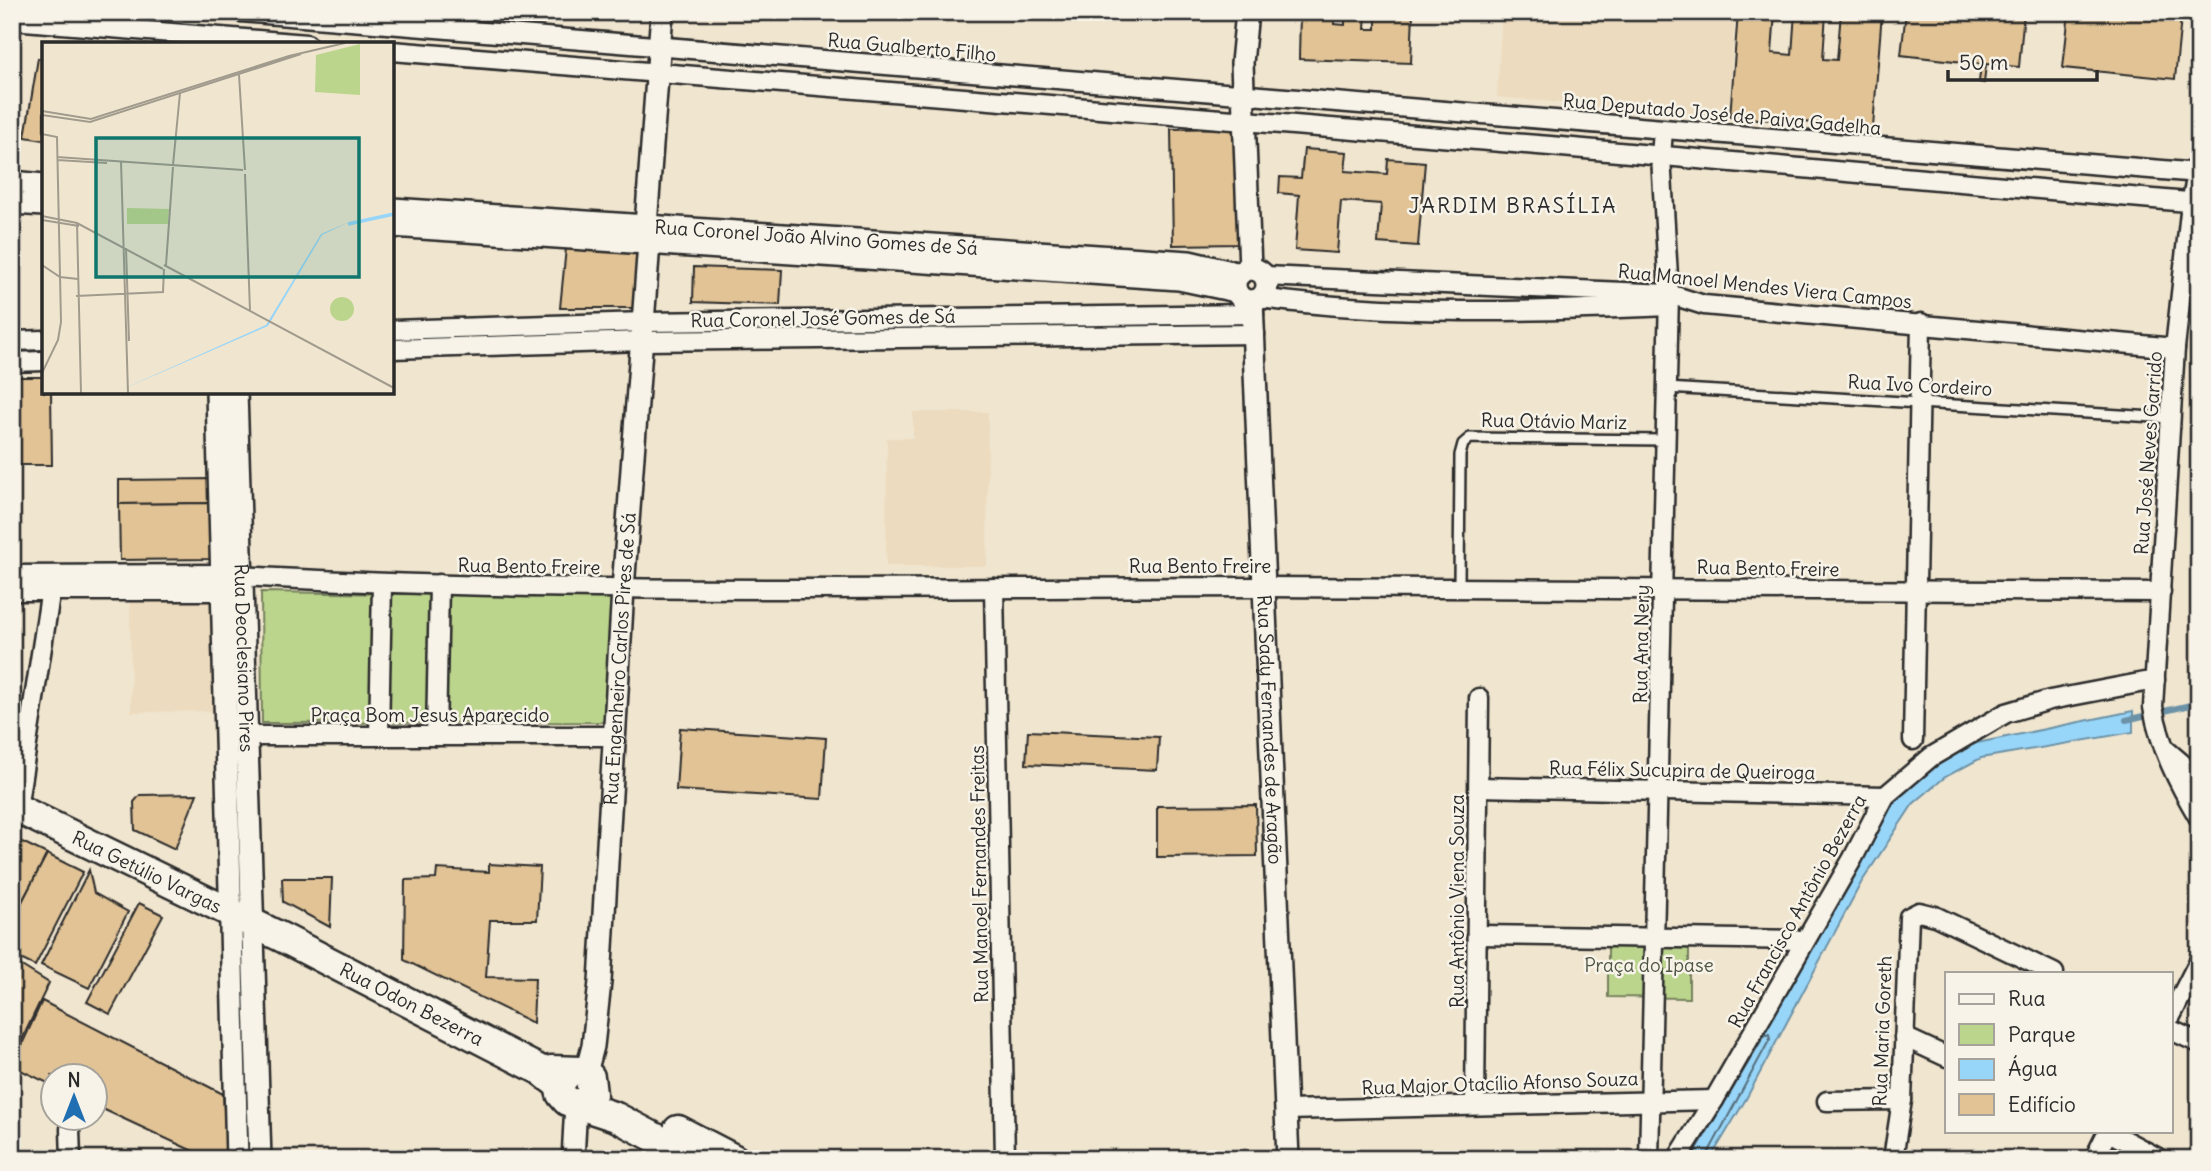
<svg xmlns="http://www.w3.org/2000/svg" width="2211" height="1171" font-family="Delius,sans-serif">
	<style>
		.built { fill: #ecdbbe }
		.green { fill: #bcd58d; stroke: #74805c; stroke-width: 2 }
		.water { fill: #98d6f9; stroke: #6c92a7; stroke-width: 2 }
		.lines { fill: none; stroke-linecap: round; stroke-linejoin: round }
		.shore { stroke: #576f7d; stroke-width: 2 }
		.stream { stroke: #6c92a7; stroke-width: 6 }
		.building { fill: #e1c395; stroke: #2b2b2b; stroke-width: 2 }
		.service-casing { stroke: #2b2b2b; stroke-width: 14 }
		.minor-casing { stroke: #2b2b2b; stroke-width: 23 }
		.tertiary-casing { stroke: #2b2b2b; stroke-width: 26 }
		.primary-casing { stroke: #2b2b2b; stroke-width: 33 }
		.service { stroke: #f7f3e8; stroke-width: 9 }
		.minor { stroke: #f7f3e8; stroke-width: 18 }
		.tertiary { stroke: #f7f3e8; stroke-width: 21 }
		.primary { stroke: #f7f3e8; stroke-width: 28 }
		.labels { text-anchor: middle; stroke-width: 5; stroke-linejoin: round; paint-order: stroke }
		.street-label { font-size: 19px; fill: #2b2b2b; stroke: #f7f3e8 }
		.park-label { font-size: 19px; fill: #4f5644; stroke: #f7f3e8 }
		.neighbourhood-label { font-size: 21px; letter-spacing: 2px; fill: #2b2b2b; stroke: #f7f3e8 }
		.inset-river { fill: none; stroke: #98d6f9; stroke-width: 3.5 }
		.inset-road { fill: none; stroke: #a19b8d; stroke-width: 2 }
		.view { fill: #0f766e; fill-opacity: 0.15; stroke: #0f766e; stroke-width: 3.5 }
		.inset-edge { fill: none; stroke: #2b2b2b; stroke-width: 3.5 }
	</style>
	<rect width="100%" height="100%" fill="#f0e5cf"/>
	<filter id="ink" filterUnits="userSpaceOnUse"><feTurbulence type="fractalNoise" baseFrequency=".0143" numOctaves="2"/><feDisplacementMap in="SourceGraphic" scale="14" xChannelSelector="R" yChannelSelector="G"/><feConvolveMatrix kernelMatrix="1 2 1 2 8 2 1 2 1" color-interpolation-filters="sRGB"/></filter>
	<g filter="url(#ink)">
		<g class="built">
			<polygon points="1502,12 1735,12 1728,118 1497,97"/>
			<polygon points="913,412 988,412 987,566 886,566 887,438 913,438"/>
			<polygon points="223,600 224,711 131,712 130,601"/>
		</g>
		<g class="green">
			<polygon points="261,592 613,597 609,722 262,723"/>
			<polygon points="1608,932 1689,932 1689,998 1608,997"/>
		</g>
		<polygon class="water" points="2133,711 2133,732 1981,758 1945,777 1913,804 1861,883 1746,1099 1710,1159 1683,1159 1890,807 1932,761 1977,743"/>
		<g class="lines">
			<polyline class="shore" points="1691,1159 1764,1036 1769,1034 1770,1039 1705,1159"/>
			<polyline class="stream" points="2126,720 2199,703"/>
		</g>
		<g class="building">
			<polygon points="1300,12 1334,12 1334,24 1345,25 1345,12 1366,12 1365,29 1376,29 1376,12 1413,12 1411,63 1299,59"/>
			<polygon points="1738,12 1775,12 1772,53 1792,55 1795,12 1826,12 1823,59 1837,60 1841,12 1882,12 1873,127 1730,117"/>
			<polygon points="1906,12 2024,12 2019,67 1986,64 1984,83 1979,82 1981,64 1901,55"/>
			<polygon points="2069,12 2127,12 2181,18 2175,79 2063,68"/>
			<polygon points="38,58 44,59 44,140 25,137"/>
			<polygon points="1237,128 1238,244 1173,245 1171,129"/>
			<polygon points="1304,149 1347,152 1345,171 1387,174 1388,159 1425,162 1418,246 1378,243 1381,204 1341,201 1337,253 1295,250 1299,195 1279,193 1280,177 1301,178"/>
			<polygon points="566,248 640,253 641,308 560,308"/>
			<polygon points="694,267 782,270 780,305 693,302"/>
			<polygon points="12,377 44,377 44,392 51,392 52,465 12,465"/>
			<polygon points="211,479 212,503 119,504 119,480"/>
			<polygon points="212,503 212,559 120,560 119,504"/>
			<polygon points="680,728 826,738 822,799 676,790"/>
			<polygon points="1028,731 1159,737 1157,770 1026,764"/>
			<polygon points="12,745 23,750 13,770 12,770"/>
			<polygon points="197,794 175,849 135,830 134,802 140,795"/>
			<polygon points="1256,805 1257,856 1157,857 1157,806"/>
			<polygon points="12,837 47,854 12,921"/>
			<polygon points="47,854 83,872 35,966 12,955 12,921"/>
			<polygon points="489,864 540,867 537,920 490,920 486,977 535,978 533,1023 404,960 405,880 436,879 437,869 489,872"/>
			<polygon points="89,870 94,893 128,912 89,988 41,965"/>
			<polygon points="282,878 332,878 330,927 283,902"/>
			<polygon points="139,903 163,915 110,1014 87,1002"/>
			<polygon points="12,960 49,983 12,1060"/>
			<polygon points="42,1001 223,1094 227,1159 210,1159 94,1105 94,1076 52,1076 52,1085 12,1066"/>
		</g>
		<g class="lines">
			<defs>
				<g id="service">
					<polyline points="1667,388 2171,418"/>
					<polyline points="1459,588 1460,455 1463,444 1470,438 1666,440"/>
				</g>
				<g id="minor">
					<polyline points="241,12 2199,173"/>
					<polyline points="12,20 307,44"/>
					<polyline points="392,51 1550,146 2199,203"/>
					<path d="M2199 165 2191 203 2175 348 2153 707C2160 747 2178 783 2199 818"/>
					<polyline points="1265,276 1669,294 1704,305 2175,348"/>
					<path d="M1260 298C1395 316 1531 312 1668 306"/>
					<polyline points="392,330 645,322 1254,314"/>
					<polyline points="12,341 44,340"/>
					<polyline points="392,349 644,341 1255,334"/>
					<polyline points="12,362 44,361"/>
					<polyline points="12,575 222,574"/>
					<path d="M240 576C581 596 922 587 1263 587 1562 587 1861 591 2161 592"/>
					<polyline points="994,588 1005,1159"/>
					<polyline points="12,591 223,591"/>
					<polyline points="245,736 614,736"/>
					<polyline points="379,736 382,584"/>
					<polyline points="436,736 439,584"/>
					<polyline points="1913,740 1921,323"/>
					<polyline points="2165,749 2199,778"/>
					<polyline points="1479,787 1885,796"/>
					<polyline points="17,809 53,576"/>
					<polyline points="1479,935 1804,940"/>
					<polyline points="2171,1016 2199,961"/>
					<polyline points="2171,1030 2199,1043"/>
					<polyline points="1904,1037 1947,1057"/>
					<polyline points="1827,1101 1902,1100"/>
					<polyline points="1475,1104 1479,698"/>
					<polyline points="1286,1110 1714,1100"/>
					<polyline points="70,1129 71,1159"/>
					<polyline points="2107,1131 2160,1159"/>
					<polyline points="1649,1159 1669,294 1661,157 1663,130"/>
					<polyline points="1677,1159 1714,1100 1853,858 1885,796 1931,757 2006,713 2050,700 2155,680"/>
					<polyline points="1893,1159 1902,1100 1909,917 1919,912 1935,916 2054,973"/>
					<polyline points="2094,1159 2108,1131"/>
				</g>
				<g id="tertiary">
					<polyline points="1247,12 1242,63 1250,269"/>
					<polyline points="12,182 44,185"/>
					<polyline points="12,203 44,205"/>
					<path id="s1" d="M392 209 1189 262 1240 274"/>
					<polyline points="646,225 662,12"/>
					<polyline points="392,226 1179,279 1236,291"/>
					<circle cx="1251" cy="285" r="16"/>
					<path id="s2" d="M1252 301 1288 1159"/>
					<polyline points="217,392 237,1159"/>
					<path id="s3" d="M236 392 260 1159"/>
					<path id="s4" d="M586 1073 593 1046 600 982 623 589 649 243"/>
					<polyline points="573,1159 576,1104"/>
				</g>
				<g id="primary">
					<path id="s5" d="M12 806 283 938 540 1070 559 1085"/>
					<polyline points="551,1070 582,1071 590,1077 592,1094 581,1104"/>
					<polyline points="568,1072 559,1085 561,1094 567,1101 616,1117 696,1159"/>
					<polyline points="678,1130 734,1159"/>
				</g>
			</defs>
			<use href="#service" class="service-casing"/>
			<use href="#minor" class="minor-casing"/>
			<use href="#tertiary" class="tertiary-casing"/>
			<use href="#primary" class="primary-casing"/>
			<use href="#service" class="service"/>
			<use href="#minor" class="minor"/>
			<use href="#tertiary" class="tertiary"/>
			<use href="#primary" class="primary"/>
		</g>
	</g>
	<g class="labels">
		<g class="street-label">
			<text transform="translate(912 47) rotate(5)" y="7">Rua Gualberto Filho</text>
			<text transform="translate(1722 114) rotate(5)" y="7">Rua Deputado José de Paiva Gadelha</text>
			<text dy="7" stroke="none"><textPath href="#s1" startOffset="425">Rua Coronel João Alvino Gomes de Sá</textPath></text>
			<text transform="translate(1765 286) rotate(6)" y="7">Rua Manoel Mendes Viera Campos</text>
			<text transform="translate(823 318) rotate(-1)" y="7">Rua Coronel José Gomes de Sá</text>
			<text transform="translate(1920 385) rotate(3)" y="7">Rua Ivo Cordeiro</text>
			<text transform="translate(1554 421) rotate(1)" y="7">Rua Otávio Mariz</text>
			<text transform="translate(2148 453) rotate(-86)" y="7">Rua José Neves Garrido</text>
			<text transform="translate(529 566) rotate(1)" y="7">Rua Bento Freire</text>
			<text x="1200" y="573">Rua Bento Freire</text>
			<text transform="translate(1768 568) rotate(1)" y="7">Rua Bento Freire</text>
			<text transform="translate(1641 644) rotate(-89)" y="7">Rua Ana Nery</text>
			<text dy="7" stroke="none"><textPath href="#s3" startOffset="266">Rua Deoclesiano Pires</textPath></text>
			<text dy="7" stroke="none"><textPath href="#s4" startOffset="416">Rua Engenheiro Carlos Pires de Sá</textPath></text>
			<text x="430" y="722">Praça Bom Jesus Aparecido</text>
			<text dy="7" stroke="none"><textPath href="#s2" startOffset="429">Rua Sady Fernandes de Aragão</textPath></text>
			<text transform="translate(1682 770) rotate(1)" y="7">Rua Félix Sucupira de Queiroga</text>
			<text dy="7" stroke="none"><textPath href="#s5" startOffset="150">Rua Getúlio Vargas</textPath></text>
			<text transform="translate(979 874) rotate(-91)" y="7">Rua Manoel Fernandes Freitas</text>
			<text transform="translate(1457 901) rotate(-90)" y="7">Rua Antônio Viena Souza</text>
			<text transform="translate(1797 911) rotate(-61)" y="7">Rua Francisco Antônio Bezerra</text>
			<text dy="7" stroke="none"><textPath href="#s5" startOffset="446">Rua Odon Bezerra</textPath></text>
			<text transform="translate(1882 1031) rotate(-88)" y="7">Rua Maria Goreth</text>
			<text transform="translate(1500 1083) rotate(-2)" y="7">Rua Major Otacílio Afonso Souza</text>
		</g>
		<g class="park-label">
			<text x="1649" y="972">Praça do Ipase</text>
		</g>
		<g class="neighbourhood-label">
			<text x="1513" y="213">JARDIM BRASÍLIA</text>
		</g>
	</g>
	<g transform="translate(42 42)">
		<rect width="352" height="352" fill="#f0e5cf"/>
		<path d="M318 2V53L273 50 274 13ZM85 166 127 167 126 182H85ZM288 267a12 12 0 1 1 24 0a12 12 0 1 1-24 0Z" fill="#bcd58d"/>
		<path d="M307 180 280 193 226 284 72 351 224 283 279 192Z" fill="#98d6f9"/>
		<path class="inset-river" d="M306 182 352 172"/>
		<path class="inset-road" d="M197 33 203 128M0 69 49 77 247 14 303 1M0 73 48 80 259 12M0 92 15 95 19 280 16 298 0 331M15 115 201 128M15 118 65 121M79 119 86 351M131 123 138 51M203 132 208 269M0 174 35 181 121 227M0 178 37 184M35 181 39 351M84 206 87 299M0 223 18 235 36 237M122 223 352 346M124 223 131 125M34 254 121 250 122 227"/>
		<path class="view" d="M54 96H317V235H54Z"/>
		<rect width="352" height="352" class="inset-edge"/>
	</g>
	<rect width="2211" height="1171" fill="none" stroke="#f7f3e8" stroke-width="42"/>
	<rect x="21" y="21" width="2169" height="1129" fill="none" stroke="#2b2b2b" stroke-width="2.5" filter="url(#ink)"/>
	<rect x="1945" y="972" width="228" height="161" fill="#f7f3e8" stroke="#a5a39c" stroke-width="2"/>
	<rect x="1959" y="994" width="35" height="10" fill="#f7f3e8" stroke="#a5a39c" stroke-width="2"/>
	<text x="2008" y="1006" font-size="21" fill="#2b2b2b">Rua</text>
	<rect x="1959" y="1024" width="35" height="21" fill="#bcd58d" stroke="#a5a39c" stroke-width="2"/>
	<text x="2008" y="1042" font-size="21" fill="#2b2b2b">Parque</text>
	<rect x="1959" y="1059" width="35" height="21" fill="#98d6f9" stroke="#a5a39c" stroke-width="2"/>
	<text x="2008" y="1076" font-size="21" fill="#2b2b2b">Água</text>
	<rect x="1959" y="1094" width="35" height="21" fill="#e1c395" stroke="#a5a39c" stroke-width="2"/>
	<text x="2008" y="1112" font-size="21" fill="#2b2b2b">Edifício</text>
	<g transform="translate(74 1097)"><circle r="33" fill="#f7f3e8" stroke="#a5a39c" stroke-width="2"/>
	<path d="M0-5L12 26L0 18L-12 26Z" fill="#1f6fb2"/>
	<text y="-10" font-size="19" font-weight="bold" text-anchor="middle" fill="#2b2b2b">N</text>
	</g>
	<path d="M1948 70v10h149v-10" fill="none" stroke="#2b2b2b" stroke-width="3.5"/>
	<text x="1959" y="70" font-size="21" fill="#2b2b2b" stroke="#f7f3e8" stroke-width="5" paint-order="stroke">50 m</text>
</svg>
